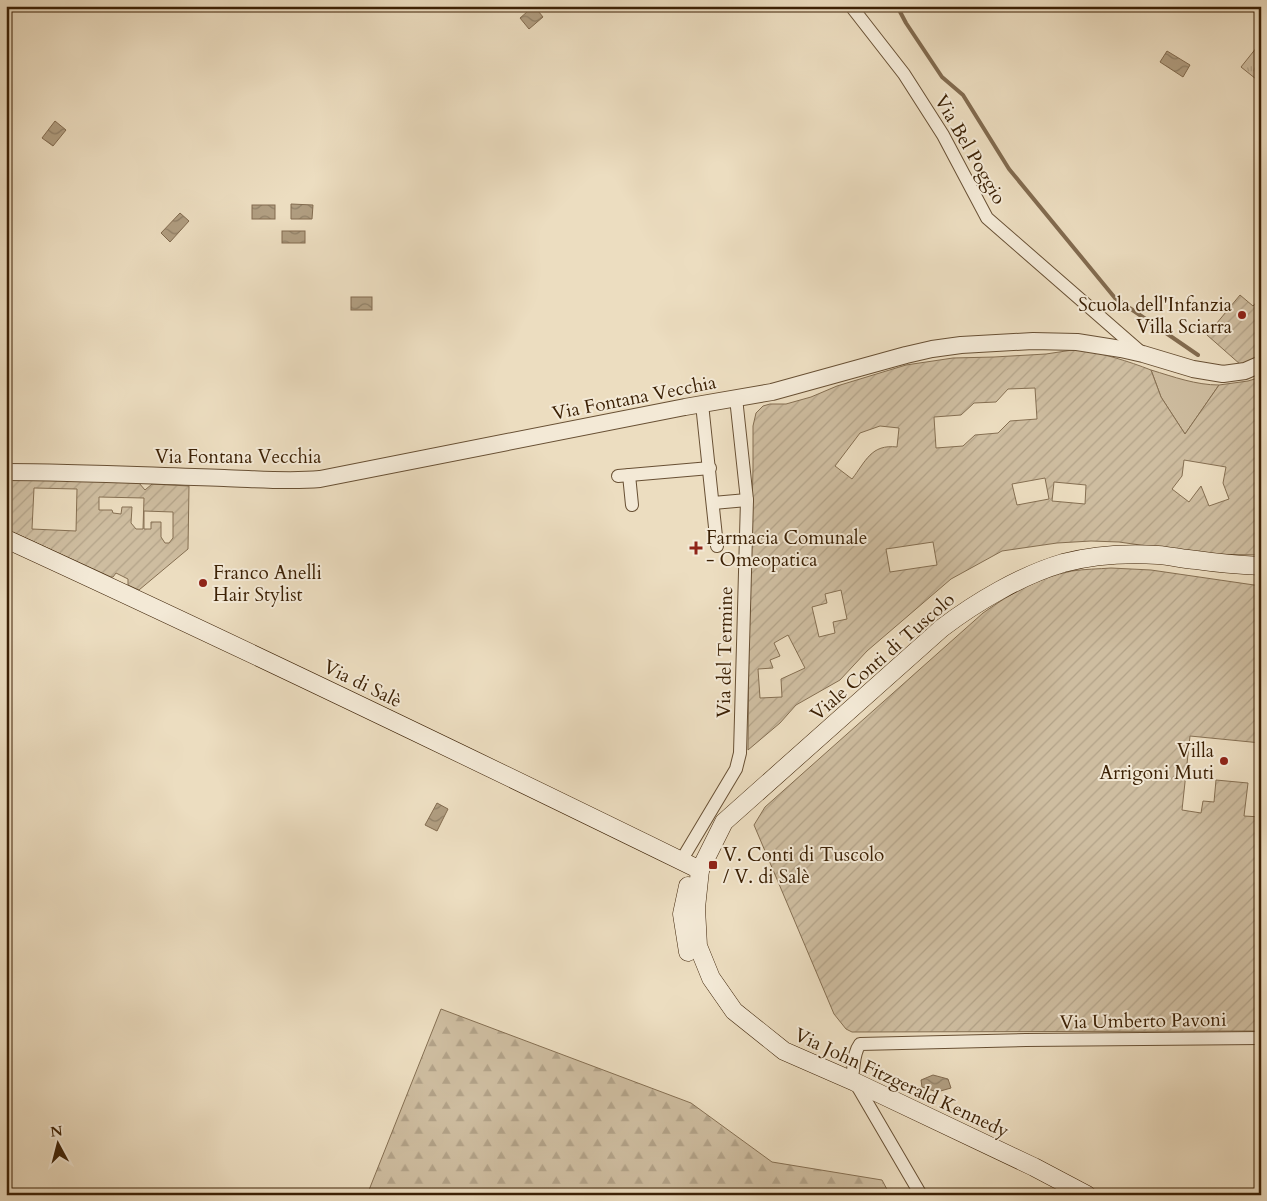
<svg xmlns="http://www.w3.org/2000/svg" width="1267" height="1201" font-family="Cardo,serif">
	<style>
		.grass { fill: #cebda0; stroke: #856f52 }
		.forest { fill: url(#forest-firs); stroke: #856f52 }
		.park { fill: url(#park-tufts); stroke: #856f52 }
		.garden { fill: url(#garden-furrows); stroke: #856f52; fill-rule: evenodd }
		.water { fill: url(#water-waves); stroke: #826b4f }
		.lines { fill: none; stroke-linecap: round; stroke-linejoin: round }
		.stream { stroke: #826b4f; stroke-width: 4 }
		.minor-casing { stroke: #685034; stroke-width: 14 }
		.tertiary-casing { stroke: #685034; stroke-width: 18 }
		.secondary-casing { stroke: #3c2105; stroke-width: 19 }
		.minor { stroke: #f3e9d6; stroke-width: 12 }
		.tertiary { stroke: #f3e9d6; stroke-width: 16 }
		.secondary { stroke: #f3e9d6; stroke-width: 18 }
		.poi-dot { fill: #8f2418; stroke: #f3e9d6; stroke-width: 2 }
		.labels { text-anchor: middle; stroke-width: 4; stroke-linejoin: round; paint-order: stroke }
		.street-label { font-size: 19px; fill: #3c2105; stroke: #f3e9d6 }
		.poi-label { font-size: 19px; fill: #3c2105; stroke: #f3e9d6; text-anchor: start }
	</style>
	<defs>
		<pattern id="forest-firs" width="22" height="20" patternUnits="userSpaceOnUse" patternTransform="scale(1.25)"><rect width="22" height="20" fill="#cebda0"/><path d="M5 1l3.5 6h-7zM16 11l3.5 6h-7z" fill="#b2a288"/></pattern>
		<pattern id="park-tufts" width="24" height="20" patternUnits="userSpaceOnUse" patternTransform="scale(1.25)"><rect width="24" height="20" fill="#cebda0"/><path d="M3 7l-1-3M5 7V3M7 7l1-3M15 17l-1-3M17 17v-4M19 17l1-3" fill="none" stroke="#b2a288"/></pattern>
		<pattern id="garden-furrows" width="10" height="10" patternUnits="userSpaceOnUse" patternTransform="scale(1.25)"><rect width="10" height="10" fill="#cebda0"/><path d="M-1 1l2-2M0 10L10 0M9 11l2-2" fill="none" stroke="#b2a288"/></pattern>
		<pattern id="water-waves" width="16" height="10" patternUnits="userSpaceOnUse" patternTransform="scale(1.25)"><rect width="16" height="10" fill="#b09d80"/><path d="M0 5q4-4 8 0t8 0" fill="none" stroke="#908067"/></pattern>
	</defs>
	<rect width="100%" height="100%" fill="#ecddc0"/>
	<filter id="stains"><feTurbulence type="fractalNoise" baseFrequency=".004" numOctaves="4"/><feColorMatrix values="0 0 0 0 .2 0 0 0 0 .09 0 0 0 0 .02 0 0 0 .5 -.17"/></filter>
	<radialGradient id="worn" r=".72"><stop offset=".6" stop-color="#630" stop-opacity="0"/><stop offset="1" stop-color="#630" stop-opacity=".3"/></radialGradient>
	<path class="grass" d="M1151 370C1174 377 1196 385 1219 385L1185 434 1161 397Z"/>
	<polygon class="forest" points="441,1009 691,1103 772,1162 882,1180 890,1195 367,1195"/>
	<polygon class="park" points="1261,42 1261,83 1241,67"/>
	<g class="garden">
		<polygon points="1240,295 1253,306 1261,297 1261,355 1254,360 1241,365 1207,335"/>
		<path d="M1079 349C1104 354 1128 361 1151 370L1161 397 1185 434 1219 385 1248 381 1261 377V555L1204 554 1119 542 1091 541 1057 543 1002 551 951 579 867 651 840 680 796 705 780 723 748 750 749 641 753 467V426L756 413 763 406 770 404H786L811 397 837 386 906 365 953 358 994 357 1046 354ZM1035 388 1037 419 1010 421 998 433 975 435 963 446 936 448 934 417 961 415 974 403 996 402 1008 389ZM880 426 899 428 897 447C871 444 866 461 852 479L835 466 860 433ZM1184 460 1226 467 1223 483 1229 499 1209 506 1201 486 1189 502 1172 489 1182 476ZM1045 478 1049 499 1017 505 1012 484ZM1054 482 1086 485 1085 504 1052 501ZM933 542 937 565 890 572 886 549ZM841 590 847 619 833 622 835 633 819 637 812 607 827 603 825 594ZM788 635 805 668 781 679 782 697 760 698 758 669 773 668 770 660 780 656 774 643Z"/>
		<path d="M6 477 139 483 145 490 152 484 189 486 188 549 139 590 128 585V579L116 573 113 577H111L6 529ZM34 488 77 489 76 531 32 529ZM99 497 144 498 143 529H136L131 523 132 507H122L121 514 113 513 112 510H99ZM144 511 173 512V538L169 543H165L161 537V522H151V529H144Z"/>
		<path d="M1111 568 1151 570 1261 586V743L1190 736 1182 810 1201 813 1203 801 1214 802 1216 780 1248 783 1244 816 1261 817V1031L852 1032 846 1029 834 1014 754 825 765 807 983 613C1011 593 1038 578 1072 571 1085 569 1098 569 1111 568Z"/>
	</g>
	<g class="water">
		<polygon points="534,6 543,17 529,29 520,18"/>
		<polygon points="1167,51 1190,65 1183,77 1160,62"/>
		<polygon points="55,121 66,130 53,146 42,138"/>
		<polygon points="291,204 313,205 312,219 291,219"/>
		<rect x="252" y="205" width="23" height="14"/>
		<polygon points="180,213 189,221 170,242 161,233"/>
		<rect x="282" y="231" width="23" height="12"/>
		<rect x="351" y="297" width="21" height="13"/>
		<polygon points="437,803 448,809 437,831 425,825"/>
		<polygon points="933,1075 948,1079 951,1088 937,1092 922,1087 921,1080"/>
	</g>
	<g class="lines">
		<polyline class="stream" points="897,6 906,23 942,77 963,95 1009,169 1115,298 1198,355"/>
		<defs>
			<g id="minor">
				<polyline points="851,6 904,74 943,135 987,218 1143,354"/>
				<polyline points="702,404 717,546"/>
				<polyline points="629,475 632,505"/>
				<polyline points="618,476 710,468"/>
				<polyline points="713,503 747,500"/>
				<polyline points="681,861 736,769 740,753 747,500 736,398"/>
				<path d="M851 1080C855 1068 852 1055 860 1044L1026 1040 1261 1038"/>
				<polyline points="855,1082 921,1195"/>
			</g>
			<path id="tertiary" d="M6 472C79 472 152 476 224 478 256 479 288 482 320 479L685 407 772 392 906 355 932 349 961 345 1033 341 1077 342 1121 349 1143 354 1193 369 1223 374 1245 371 1261 364"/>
			<g id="secondary">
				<path d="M6 539C239 646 469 757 700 870"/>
				<polyline points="688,886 682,914 688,952"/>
				<path d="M1087 1195 1034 1167 855 1082 784 1051 734 1011 711 978 698 946 696 908 700 870 724 822 942 628C976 602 1022 575 1063 563 1094 555 1126 553 1158 555 1171 556 1183 559 1196 560 1217 563 1239 565 1261 566"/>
			</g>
		</defs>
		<use href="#minor" class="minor-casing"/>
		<use href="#tertiary" class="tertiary-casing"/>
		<use href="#secondary" class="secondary-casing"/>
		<use href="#minor" class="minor"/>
		<use href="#tertiary" class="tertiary"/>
		<use href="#secondary" class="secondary"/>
	</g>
	<g class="poi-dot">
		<circle cx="1242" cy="315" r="5"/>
		<path d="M693.5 540.5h5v5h5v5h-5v5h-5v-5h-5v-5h5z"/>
		<circle cx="203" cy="583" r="5"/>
		<circle cx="1224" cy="761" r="5"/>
		<rect x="708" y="860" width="10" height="10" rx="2.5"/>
	</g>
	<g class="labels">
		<g class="street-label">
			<text transform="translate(971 149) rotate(60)" y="7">Via Bel Poggio</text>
			<text transform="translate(634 397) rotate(-11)" y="7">Via Fontana Vecchia</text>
			<text x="238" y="463">Via Fontana Vecchia</text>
			<text transform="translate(724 652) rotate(-89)" y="7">Via del Termine</text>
			<text transform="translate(882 656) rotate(-41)" y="7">Viale Conti di Tuscolo</text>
			<text transform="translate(363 683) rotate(26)" y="7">Via di Salè</text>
			<text transform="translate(1143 1020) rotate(-1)" y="7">Via Umberto Pavoni</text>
			<text transform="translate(902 1082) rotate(25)" y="7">Via John Fitzgerald Kennedy</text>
		</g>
		<g class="poi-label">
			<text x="1232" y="311" text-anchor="end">Scuola dell'Infanzia<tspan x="1232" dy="22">Villa Sciarra</tspan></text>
			<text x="706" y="544">Farmacia Comunale<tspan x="706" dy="22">- Omeopatica</tspan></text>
			<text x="213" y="579">Franco Anelli<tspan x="213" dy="22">Hair Stylist</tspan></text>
			<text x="1214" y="757" text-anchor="end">Villa<tspan x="1214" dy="22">Arrigoni Muti</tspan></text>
			<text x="723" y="861">V. Conti di Tuscolo<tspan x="723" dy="22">/ V. di Salè</tspan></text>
		</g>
	</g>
	<rect width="1267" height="1201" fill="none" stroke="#ecddc0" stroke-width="25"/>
	<rect x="8" y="8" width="1252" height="1186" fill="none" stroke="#3c2105" stroke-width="2.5"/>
	<rect x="12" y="12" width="1242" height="1176" fill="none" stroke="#3c2105"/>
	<g transform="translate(58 1144) rotate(353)" stroke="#f3e9d6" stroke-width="4" paint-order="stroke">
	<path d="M0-4L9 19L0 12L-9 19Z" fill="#3c2105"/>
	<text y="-8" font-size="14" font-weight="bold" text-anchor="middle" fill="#3c2105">N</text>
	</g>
	<rect width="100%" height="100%" filter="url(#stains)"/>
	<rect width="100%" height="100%" fill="url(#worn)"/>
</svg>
